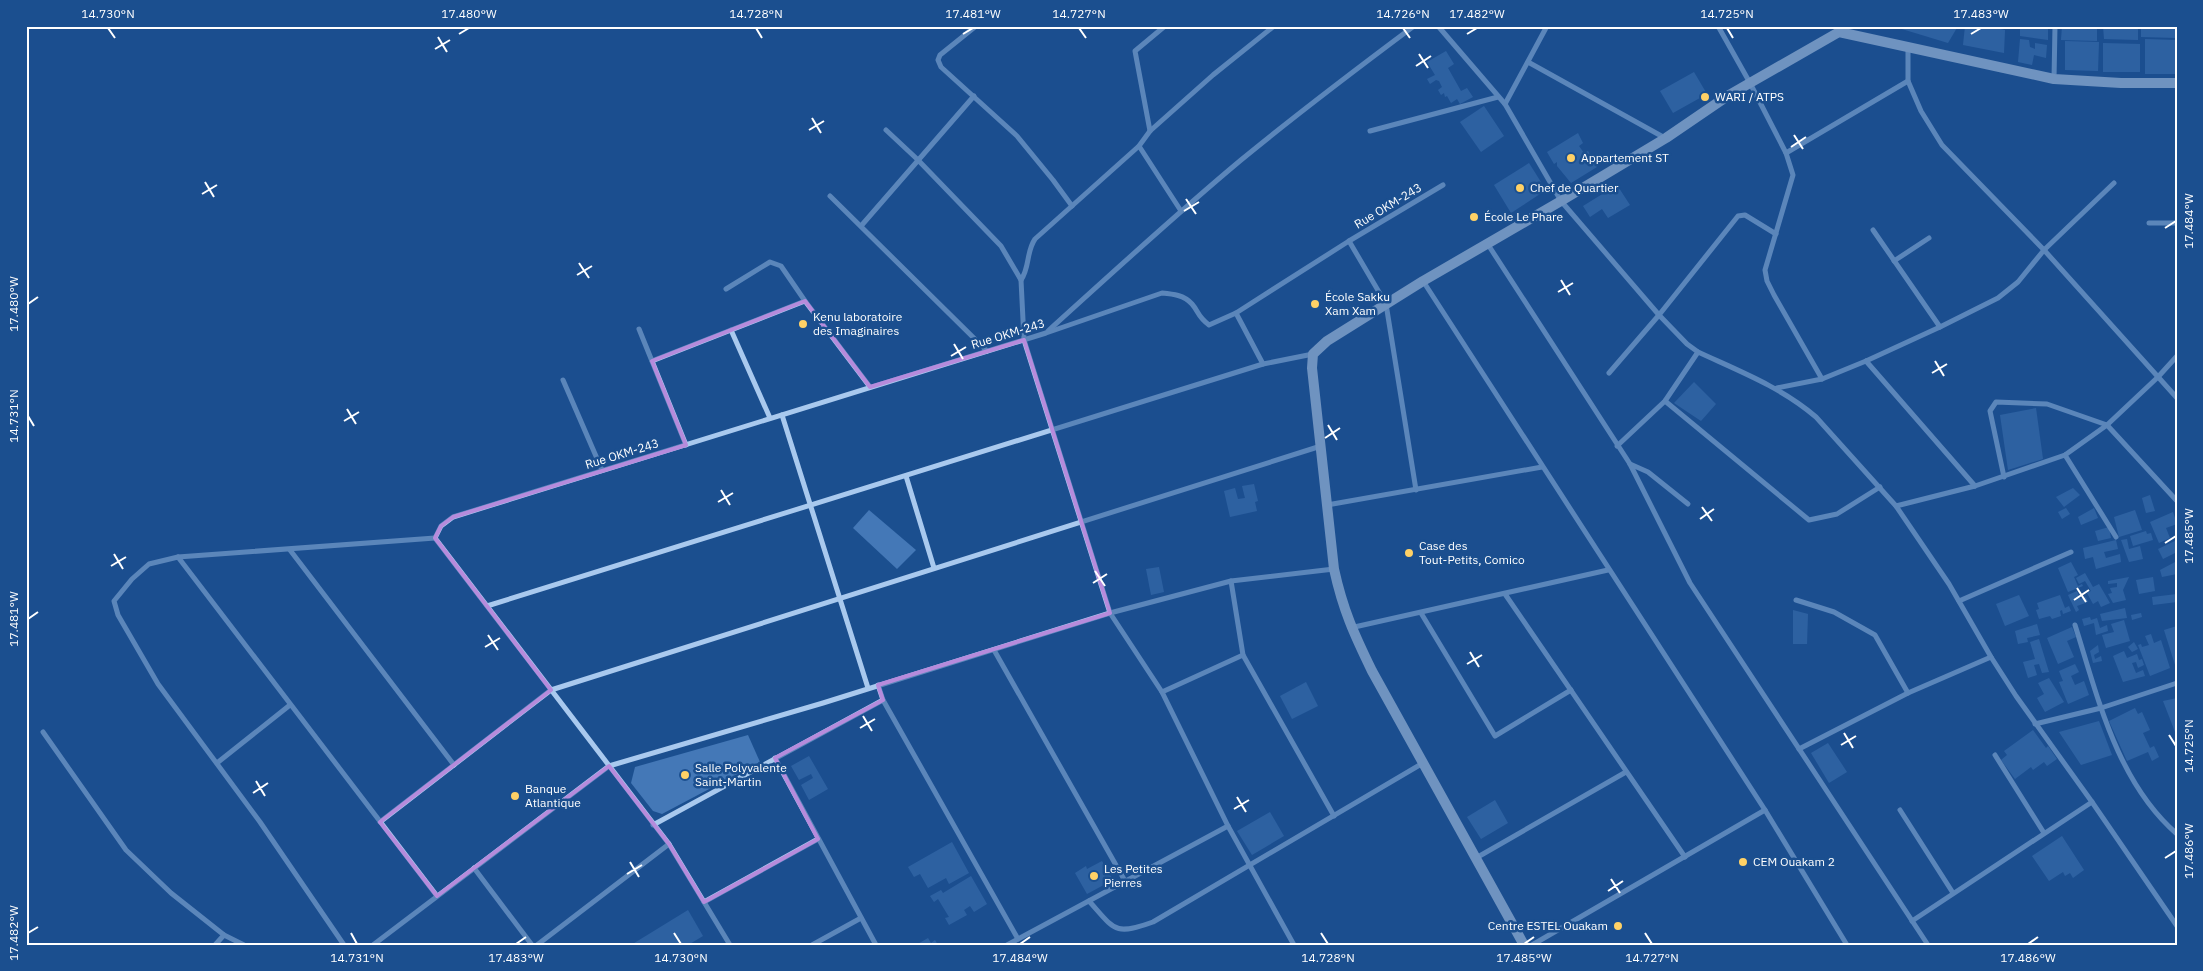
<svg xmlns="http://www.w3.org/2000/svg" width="2203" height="971" font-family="'IBM Plex Sans',sans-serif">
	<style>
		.building { fill: #4478b7 }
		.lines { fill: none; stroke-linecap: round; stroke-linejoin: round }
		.street { stroke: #a9c9ee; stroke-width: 5 }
		.secondary { stroke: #d6e6fa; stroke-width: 10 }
		.marked { fill: none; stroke: #b68bdc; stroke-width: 4; stroke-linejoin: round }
		.ticks { fill: none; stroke: #fff; stroke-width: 2 }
		.poi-dot { fill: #ffd166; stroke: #1b4f8f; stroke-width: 2 }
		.labels { text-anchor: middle; stroke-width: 5; stroke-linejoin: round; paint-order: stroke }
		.poi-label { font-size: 12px; fill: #fff; stroke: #1b4f8f; text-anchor: start }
		.street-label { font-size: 12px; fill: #fff; stroke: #1b4f8f }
		.neatline { fill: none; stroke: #fff; stroke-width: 2 }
		.ticks-label { font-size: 12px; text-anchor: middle; fill: #fff }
	</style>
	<rect width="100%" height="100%" fill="#1b4f8f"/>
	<g class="building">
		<polygon points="1892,26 1958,26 1948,43"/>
		<polygon points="1965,26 1987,26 2005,30 2004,53 1963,45"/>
		<polygon points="2020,26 2048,26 2048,40 2020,36"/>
		<polygon points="2062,26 2097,26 2097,41 2061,40"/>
		<polygon points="2103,26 2138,26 2138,40 2104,39"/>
		<polygon points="2141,26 2177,26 2177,38 2141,37"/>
		<polygon points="2020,39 2029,40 2030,47 2035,49 2035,43 2047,45 2046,58 2034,55 2032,65 2018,62"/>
		<polygon points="2145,39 2177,40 2177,74 2145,74"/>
		<polygon points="2065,41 2099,42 2098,71 2065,70"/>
		<polygon points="2103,43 2140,44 2140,72 2103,72"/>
		<polygon points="1446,51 1454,64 1448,68 1461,91 1467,88 1473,97 1460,104 1457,99 1451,103 1447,96 1445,97 1444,93 1441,95 1438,90 1442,87 1439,81 1436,80 1430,84 1427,79 1435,75 1427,62"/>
		<polygon points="1694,72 1707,94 1673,113 1660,91"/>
		<polygon points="1484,106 1504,136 1481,152 1460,122"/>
		<polygon points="1578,133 1583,143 1579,146 1584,153 1588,151 1597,167 1571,183 1557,166 1557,162 1554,164 1547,152"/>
		<polygon points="1529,163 1546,190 1511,213 1494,185"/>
		<polygon points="1617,185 1630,205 1608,218 1602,209 1590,217 1583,206"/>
		<polygon points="1694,382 1716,404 1701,421 1674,403"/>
		<polygon points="2036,408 2043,459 2008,470 2000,415"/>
		<polygon points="1254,484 1258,501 1255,502 1257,511 1230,517 1224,491 1235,488 1238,499 1245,498 1242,486"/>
		<polygon points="2073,488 2080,495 2064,507 2056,497"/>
		<polygon points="2150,495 2155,511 2146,513 2142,498"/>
		<polygon points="2066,508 2070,514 2062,519 2058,512"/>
		<polygon points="2094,508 2098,518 2081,525 2078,517"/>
		<polygon points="869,510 916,550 897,569 853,528"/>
		<polygon points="2135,510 2142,530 2119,537 2114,517"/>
		<polygon points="2173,512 2177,524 2166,528 2170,538 2159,543 2150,522"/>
		<polygon points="2109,527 2111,538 2098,541 2095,531"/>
		<polygon points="2146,531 2147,534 2151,533 2153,540 2133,546 2130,536"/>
		<polygon points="2127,539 2129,549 2140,546 2143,559 2129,562 2121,540"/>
		<polygon points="2116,540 2118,549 2104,552 2106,558 2120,554 2121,562 2096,569 2093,557 2085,559 2083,548"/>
		<polygon points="2177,540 2177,552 2163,559 2158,549"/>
		<polygon points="2177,561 2177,574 2162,577 2160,570"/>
		<polygon points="2071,562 2078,575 2074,577 2078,586 2082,584 2083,586 2068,592 2058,568"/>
		<polygon points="1159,567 1164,592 1151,595 1146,569"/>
		<polygon points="2085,573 2093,587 2099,584 2110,603 2101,607 2098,601 2093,604 2087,593 2091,591 2085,581 2079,584 2076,578"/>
		<polygon points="2129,577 2123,590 2126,600 2113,603 2108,594 2112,593 2110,588 2117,587 2117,583 2108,584 2108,581"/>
		<polygon points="2153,577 2155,591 2139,594 2136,580"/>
		<polygon points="2077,591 2080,599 2086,597 2088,602 2077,606 2079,610 2076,612 2068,595"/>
		<polygon points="2177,594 2177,602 2153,605 2152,597"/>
		<polygon points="2019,595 2029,616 2005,626 1996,604"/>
		<polygon points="2060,595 2065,608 2069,606 2071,611 2063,614 2062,610 2060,611 2061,616 2052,619 2050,616 2039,619 2036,610 2039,609 2037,603"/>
		<polygon points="2125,608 2127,618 2102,621 2100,614"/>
		<polygon points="1793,610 1808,614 1807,644 1793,644"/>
		<polygon points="2141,613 2142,617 2132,620 2131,615"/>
		<polygon points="2090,617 2091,620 2097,618 2100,628 2107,625 2108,631 2096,635 2094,623 2084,626 2082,619"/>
		<polygon points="2124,620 2130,641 2106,648 2102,635 2114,632 2111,624"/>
		<polygon points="2037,624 2040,635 2027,638 2028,642 2018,644 2015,631"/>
		<polygon points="2177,626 2177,668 2176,668 2164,630"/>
		<polygon points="2072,627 2076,637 2067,641 2074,657 2058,664 2047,638"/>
		<polygon points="2151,634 2154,643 2161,640 2170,668 2150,676 2138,645 2141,644 2142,647 2149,645 2145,636"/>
		<polygon points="2039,639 2049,672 2042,673 2039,664 2034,665 2037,675 2028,678 2023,662 2035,659 2030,642"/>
		<polygon points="2134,642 2138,649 2132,652 2128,647"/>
		<polygon points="2098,645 2099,652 2094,655 2095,659 2101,656 2102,661 2093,663 2090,651"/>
		<polygon points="2124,651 2127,658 2137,654 2139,660 2142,659 2144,665 2138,668 2136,662 2132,663 2136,673 2143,670 2145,676 2123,682 2113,656"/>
		<polygon points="2075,664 2079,672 2071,676 2075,685 2084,681 2089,695 2068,704 2059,682 2063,681 2059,671"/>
		<polygon points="2049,678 2064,702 2045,712 2037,698 2044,694 2038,683"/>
		<polygon points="1306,682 1318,706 1292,719 1280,696"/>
		<polygon points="2177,698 2177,737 2163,701"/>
		<polygon points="2135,708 2138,714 2142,712 2150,730 2143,733 2150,748 2154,746 2159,757 2152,761 2148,752 2127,761 2109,721"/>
		<polygon points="2099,721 2112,755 2081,765 2059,732"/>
		<polygon points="2033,730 2046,748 2048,746 2057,759 2047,766 2044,762 2033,770 2031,767 2015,779 2001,760 2007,755 2004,751"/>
		<polygon points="748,735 760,762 662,814 653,811 631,783 635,767"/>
		<polygon points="1828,743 1847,772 1829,783 1811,753"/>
		<polygon points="809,756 828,789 809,800 801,785 813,778 811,774 799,780 791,766"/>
		<polygon points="1495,800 1508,823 1481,839 1467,817"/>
		<polygon points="1270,812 1284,836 1252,855 1237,831"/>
		<polygon points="2062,836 2084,870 2073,878 2070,873 2065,876 2063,872 2049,881 2032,856"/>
		<polygon points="952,842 969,873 949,884 946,878 928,888 920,874 914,877 908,867"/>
		<polygon points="1102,861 1113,880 1087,894 1075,873 1086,866 1087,869"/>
		<polygon points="971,876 987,904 974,912 970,906 964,910 967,915 949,925 945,918 949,917 938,899 934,902 930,896 941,890 943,893"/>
		<polygon points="688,910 703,936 688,945 631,945"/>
		<polygon points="928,938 931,943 935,940 938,945 916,945"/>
	</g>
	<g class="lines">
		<g class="street">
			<polyline points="976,26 940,55 938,60 941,67 1017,136 1053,180 1072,206"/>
			<path d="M1438 26 1505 104 1561 201 1659 315 1687 344 1698 352C1739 371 1781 387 1816 417L1896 506 1949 584 1991 657 2016 696 2092 802 2177 926"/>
			<polyline points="1718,26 1750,83 1786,153 1793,175 1765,270 1767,281 1774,295 1822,379"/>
			<polyline points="1528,62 1665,138"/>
			<polyline points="2054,79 2055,26"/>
			<polyline points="1908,81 1921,111 1942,145 2044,250 2177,398"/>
			<polyline points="1505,104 1547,26"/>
			<path d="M886 130 917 159 1001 246 1021 280C1030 267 1026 252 1035 239L1139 146 1150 131 1213 75 1274 26"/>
			<polyline points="1150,131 1135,51 1165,26"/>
			<polyline points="1370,131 1498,97"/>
			<polyline points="1139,146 1181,211"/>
			<polyline points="1786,153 1908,81 1908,46"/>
			<polyline points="830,196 987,351"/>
			<polyline points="2149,223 2177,223"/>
			<polyline points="861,226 974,96"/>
			<polyline points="1873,230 1940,327"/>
			<polyline points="1349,241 1386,304 1416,490"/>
			<polyline points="1487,243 1630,464 1690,583 1928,945"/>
			<polyline points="1894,261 1929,238"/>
			<polyline points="1021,280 1024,340 1110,613 1162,692 1228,826 1294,945"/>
			<polyline points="1423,281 1765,810 1847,945"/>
			<polyline points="726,289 770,262 781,266 805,301 870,387"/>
			<polyline points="1236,313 1263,364"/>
			<polyline points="639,329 686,445"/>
			<polyline points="731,330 770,418"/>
			<path d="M1048 331C1112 273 1175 215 1241 160 1297 114 1355 70 1414 26"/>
			<polyline points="652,361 805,301"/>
			<polyline points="1866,361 1975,486"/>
			<polyline points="1609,373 1659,315 1738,216 1745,215 1776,234"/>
			<polyline points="563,380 602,470"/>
			<polyline points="1777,388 1822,379 1866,361 1940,327 1998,298 2018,282 2044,250 2114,183"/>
			<polyline points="1665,401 1809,520 1837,514 1880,487"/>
			<polyline points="782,415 868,688"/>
			<polyline points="1617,446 1665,401 1698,352"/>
			<polyline points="2065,455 2116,537"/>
			<polyline points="1630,464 1648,472 1688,504"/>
			<polyline points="906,476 934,568"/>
			<polyline points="2004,477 1990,411 1996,402 2047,404 2107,425 2177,501"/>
			<polyline points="1327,505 1542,467"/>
			<polyline points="1896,506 1975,486 2065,455 2107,425 2158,377 2177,356"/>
			<path d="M435 538 441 526 453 517 1046 333 1162 293C1173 294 1184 295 1192 304 1199 312 1197 316 1209 325L1236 313 1349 241 1443 185"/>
			<polyline points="435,538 669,844 730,945"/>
			<polyline points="290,550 454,765"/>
			<polyline points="178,557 437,896"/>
			<polyline points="1231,581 1243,655 1334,816"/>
			<polyline points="1505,594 1685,857"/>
			<polyline points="1796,600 1834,612 1875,635 1908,693"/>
			<polyline points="1959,601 2071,552"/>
			<polyline points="487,606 1263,364 1313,354"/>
			<polyline points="1421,613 1495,736 1571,690"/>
			<path d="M2075 625C2098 698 2117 782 2177 834"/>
			<polyline points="1350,628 1608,570"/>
			<polyline points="994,650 1125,881"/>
			<polyline points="878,685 883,700 1018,939"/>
			<polyline points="1162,692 1243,655"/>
			<polyline points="2035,724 2101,708 2177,683"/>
			<polyline points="43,732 126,850 171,893 224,935 244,945"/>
			<polyline points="1799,749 1908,693 1991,657"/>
			<polyline points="1995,755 2044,833"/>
			<polyline points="775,758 876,945"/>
			<polyline points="217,763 290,705"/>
			<polyline points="1900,810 1953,893"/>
			<polyline points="380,822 551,690 1321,446"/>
			<polyline points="653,825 883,700"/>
			<polyline points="1476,858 1626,772"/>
			<polyline points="474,868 532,945"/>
			<path d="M1089 901C1115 930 1114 936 1153 922L1423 763"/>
			<polyline points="704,902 818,839"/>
			<polyline points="1912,921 2092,802"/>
			<polyline points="215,945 224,935"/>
			<polyline points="344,945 260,822 158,684 118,615 114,601 132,579 149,564 178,557 435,538"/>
			<polyline points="373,945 609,766 823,703 1110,613 1231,581 1334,569"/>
			<polyline points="537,945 669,844"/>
			<polyline points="812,945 861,918"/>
			<polyline points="1007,945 1228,826"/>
			<polyline points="1532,945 1765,810"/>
		</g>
		<path class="secondary" d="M1524 945 1372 671C1354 634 1343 610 1334 569L1312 368 1313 354 1327 341 1423 281 1561 201 1666 138 1729 95 1839 32 2054 79 2121 83H2177"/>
	</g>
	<path d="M0 0H2203V971H0ZM805 301 870 387 1024 340 1110 613 878 685 883 700 775 758 818 839 704 902 669 844 609 766 437 896 380 822 551 690 435 538 441 526 453 517 686 445 652 361Z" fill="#1b4f8f" fill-opacity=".55" fill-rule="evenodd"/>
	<path class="marked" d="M805 301 870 387 1024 340 1110 613 878 685 883 700 775 758 818 839 704 902 669 844 609 766 437 896 380 822 551 690 435 538 441 526 453 517 686 445 652 361Z"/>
	<path class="ticks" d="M108 28 115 38M756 28 762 38M1079 28 1086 38M1403 28 1410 38M1727 28 1733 38M459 34 469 28M963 34 973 28M1467 34 1477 28M1971 34 1981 28M438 37 447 52M435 49 450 40M1419 54 1428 68M1416 66 1431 56M812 118 821 133M809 130 824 121M1794 135 1803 149M1791 147 1806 137M205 182 214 197M202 194 217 185M1186 199 1196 214M1184 211 1199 202M2165 228 2176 221M579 263 589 278M577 275 592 266M1561 280 1570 295M1558 292 1573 283M28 304 38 297M954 344 963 359M951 356 966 347M1935 361 1944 376M1932 373 1947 364M347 409 356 424M28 416 34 426M344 421 359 412M1328 425 1337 440M1325 438 1340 428M721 490 730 505M718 502 733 493M1702 507 1712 521M1700 519 1714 509M2165 543 2176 536M114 554 123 569M111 566 126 557M1095 571 1105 586M1093 583 1107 574M2077 588 2086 602M2074 600 2089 590M28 619 38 612M488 635 498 650M485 647 500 638M1470 652 1479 667M1467 664 1482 655M863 716 872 731M860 728 875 719M1844 733 1853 748M2169 735 2176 746M1841 745 1856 736M256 781 265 796M253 793 268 783M1237 797 1246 812M1234 809 1249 800M2165 858 2176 851M630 862 639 877M627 874 642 865M1611 879 1620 893M1608 891 1623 881M28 933 38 927M351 933 357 944M674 933 681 944M1321 933 1328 944M1645 933 1652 944M516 944 526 937M1020 944 1030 937M1524 944 1534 937M2028 944 2038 937"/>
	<g class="poi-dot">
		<circle cx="1705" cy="97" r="5"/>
		<circle cx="1571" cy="158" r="5"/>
		<circle cx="1520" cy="188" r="5"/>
		<circle cx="1474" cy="217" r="5"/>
		<circle cx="1315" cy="304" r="5"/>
		<circle cx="803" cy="324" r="5"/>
		<circle cx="1409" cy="553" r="5"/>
		<circle cx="685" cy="775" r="5"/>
		<circle cx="515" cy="796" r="5"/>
		<circle cx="1743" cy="862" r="5"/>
		<circle cx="1094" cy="876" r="5"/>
		<circle cx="1618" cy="926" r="5"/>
	</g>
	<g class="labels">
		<g class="poi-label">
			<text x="1715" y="101">WARI / ATPS</text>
			<text x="1581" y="162">Appartement ST</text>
			<text x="1530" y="192">Chef de Quartier</text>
			<text x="1484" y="221">École Le Phare</text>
			<text x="1325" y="301">École Sakku<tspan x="1325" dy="14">Xam Xam</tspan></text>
			<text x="813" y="321">Kenu laboratoire<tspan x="813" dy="14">des Imaginaires</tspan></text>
			<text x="1419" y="550">Case des<tspan x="1419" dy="14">Tout-Petits, Comico</tspan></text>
			<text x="695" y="772">Salle Polyvalente<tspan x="695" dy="14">Saint-Martin</tspan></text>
			<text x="525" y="793">Banque<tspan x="525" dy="14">Atlantique</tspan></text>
			<text x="1753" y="866">CEM Ouakam 2</text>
			<text x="1104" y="873">Les Petites<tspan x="1104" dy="14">Pierres</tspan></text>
			<text x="1608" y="930" text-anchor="end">Centre ESTEL Ouakam</text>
		</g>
		<g class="street-label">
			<text transform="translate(1388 206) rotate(-31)" y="4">Rue OKM-243</text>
			<text transform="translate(1008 334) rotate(-17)" y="4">Rue OKM-243</text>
			<text transform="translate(622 454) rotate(-17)" y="4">Rue OKM-243</text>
		</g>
	</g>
	<rect width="2203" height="971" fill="none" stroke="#1b4f8f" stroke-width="55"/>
	<rect x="28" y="28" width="2148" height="916" class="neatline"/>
	<g class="ticks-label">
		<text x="108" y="18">14.730°N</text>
		<text x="469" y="18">17.480°W</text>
		<text x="756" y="18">14.728°N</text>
		<text x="973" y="18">17.481°W</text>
		<text x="1079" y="18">14.727°N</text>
		<text x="1403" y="18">14.726°N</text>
		<text x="1477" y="18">17.482°W</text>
		<text x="1727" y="18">14.725°N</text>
		<text x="1981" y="18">17.483°W</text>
		<text transform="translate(2189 221) rotate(-90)" y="4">17.484°W</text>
		<text transform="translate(14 304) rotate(-90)" y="4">17.480°W</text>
		<text transform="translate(14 416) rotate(-90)" y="4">14.731°N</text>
		<text transform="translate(2189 536) rotate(-90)" y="4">17.485°W</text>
		<text transform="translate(14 619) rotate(-90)" y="4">17.481°W</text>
		<text transform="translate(2189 746) rotate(-90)" y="4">14.725°N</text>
		<text transform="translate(2189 851) rotate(-90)" y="4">17.486°W</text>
		<text transform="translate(14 933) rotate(-90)" y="4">17.482°W</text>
		<text x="357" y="962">14.731°N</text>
		<text x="516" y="962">17.483°W</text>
		<text x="681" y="962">14.730°N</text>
		<text x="1020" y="962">17.484°W</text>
		<text x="1328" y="962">14.728°N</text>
		<text x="1524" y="962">17.485°W</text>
		<text x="1652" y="962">14.727°N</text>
		<text x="2028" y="962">17.486°W</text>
	</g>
</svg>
